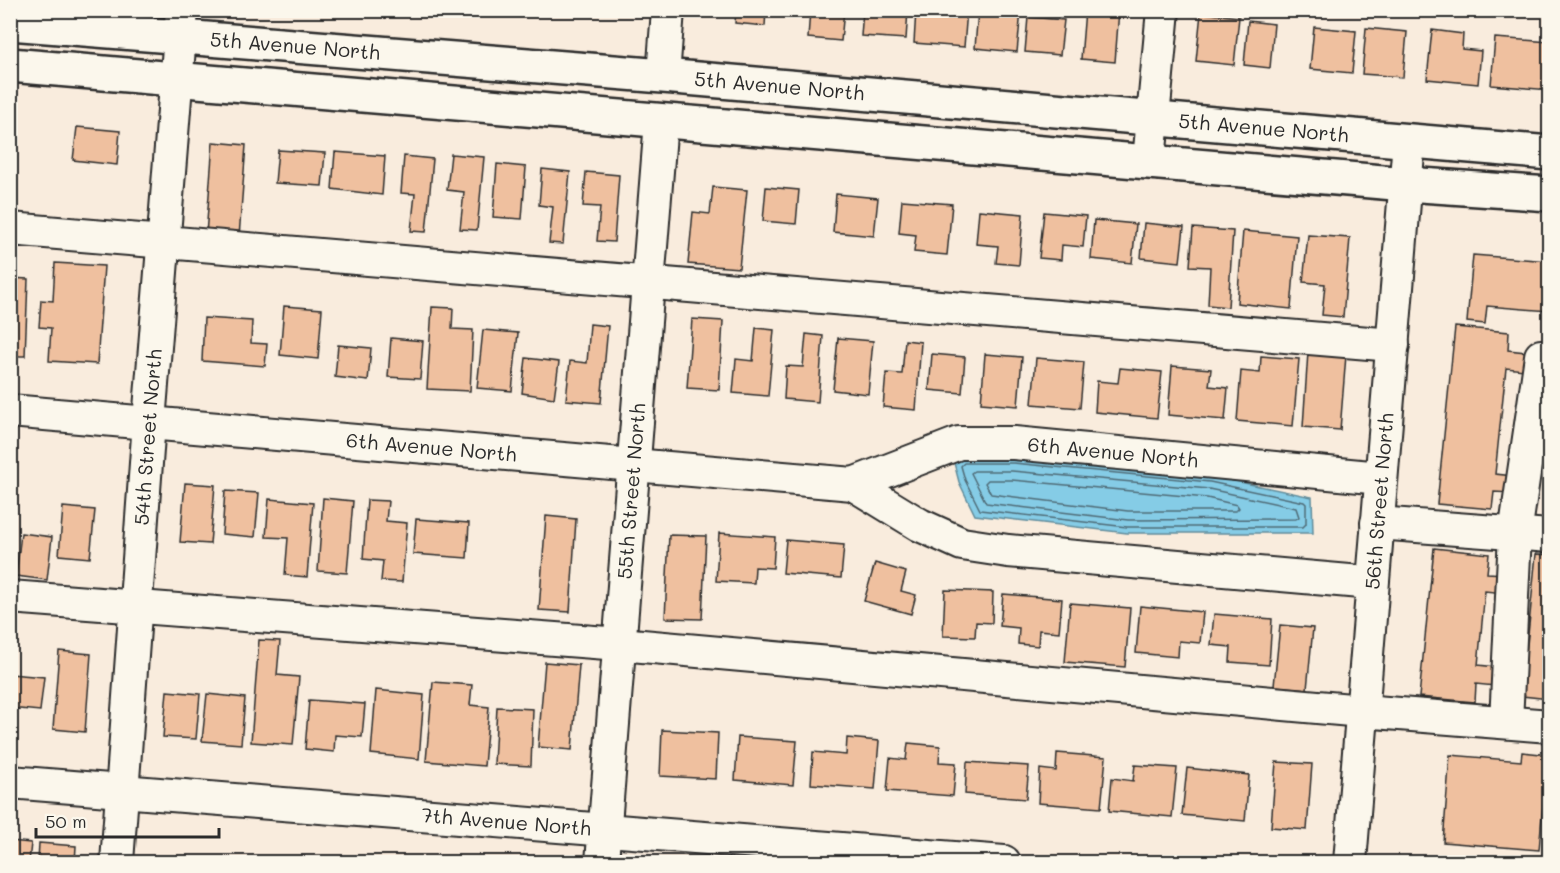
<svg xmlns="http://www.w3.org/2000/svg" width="1560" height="873" font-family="Mali,sans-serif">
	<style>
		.water { fill: #85cce6; stroke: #618c9b; stroke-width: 1.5 }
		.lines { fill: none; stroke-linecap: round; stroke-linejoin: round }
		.shore { stroke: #4f6b76; stroke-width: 1.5 }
		.building { fill: #efc09f; stroke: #2b2b2b; stroke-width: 1.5 }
		.minor-casing { stroke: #2b2b2b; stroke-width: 36 }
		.major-casing { stroke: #2b2b2b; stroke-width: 38 }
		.minor { stroke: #fbf7ec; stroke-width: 32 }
		.major { stroke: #fbf7ec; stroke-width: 33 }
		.labels { text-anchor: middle; stroke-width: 6; stroke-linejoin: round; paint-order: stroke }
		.street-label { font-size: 20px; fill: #2b2b2b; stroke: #fbf7ec }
	</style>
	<rect width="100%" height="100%" fill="#f9ecdd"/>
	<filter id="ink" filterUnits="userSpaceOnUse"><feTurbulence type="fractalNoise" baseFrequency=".0167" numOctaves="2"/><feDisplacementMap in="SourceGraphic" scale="12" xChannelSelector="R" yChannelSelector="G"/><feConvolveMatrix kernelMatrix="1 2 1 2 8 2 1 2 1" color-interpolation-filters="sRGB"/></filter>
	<g filter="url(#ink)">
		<polygon class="water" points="960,457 1013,457 1211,476 1312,497 1313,533 1127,533 975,515 959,482 953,459"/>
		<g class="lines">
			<g class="shore">
				<polygon points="964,463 1013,463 1210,482 1304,502 1306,504 1306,524 1303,527 1127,527 980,510 965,480 961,466"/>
				<polygon points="974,471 1012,471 1209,489 1296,508 1299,517 1296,519 1128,520 986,503 971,473"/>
				<polygon points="988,480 1012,480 1207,498 1237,505 1239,508 1236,511 1128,511 991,494 985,483"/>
			</g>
		</g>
		<g class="building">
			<polygon points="736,10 766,10 765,26 735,23"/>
			<polygon points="810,10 844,10 841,41 808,38"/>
			<polygon points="863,10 908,10 906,39 861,36"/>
			<polygon points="916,10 967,10 964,47 914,43"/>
			<polygon points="978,10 1021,11 1017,52 975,48"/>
			<polygon points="1042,10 1073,10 1073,16 1042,14"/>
			<polygon points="1085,10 1119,10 1115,62 1081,59"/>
			<polygon points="1201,13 1239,17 1234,65 1196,61"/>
			<polygon points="1028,17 1064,20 1060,55 1025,52"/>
			<polygon points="1248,21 1274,24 1270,68 1244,65"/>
			<polygon points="1314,27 1356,31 1352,73 1310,69"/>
			<polygon points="1366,28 1407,32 1403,77 1362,74"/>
			<polygon points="1432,30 1463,34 1462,49 1481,51 1478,84 1427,79"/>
			<polygon points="1495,38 1550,42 1550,90 1491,85"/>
			<polygon points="77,127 120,131 117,165 73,160"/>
			<polygon points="213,142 246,145 239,237 206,235"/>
			<polygon points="278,150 325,153 322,186 275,183"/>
			<polygon points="335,152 385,156 382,195 332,189"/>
			<polygon points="451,154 484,157 477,230 460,229 464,192 447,190"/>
			<polygon points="404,156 433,159 426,232 411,231 415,194 401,193"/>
			<polygon points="497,164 526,167 522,219 493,217"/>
			<polygon points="542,169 570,172 563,244 549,243 553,207 539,205"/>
			<polygon points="586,172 619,175 614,242 597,241 600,207 583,206"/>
			<polygon points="713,187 747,190 739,268 688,264 693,212 710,214"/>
			<polygon points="766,187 799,190 796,224 763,221"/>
			<polygon points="836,194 878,198 874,236 833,232"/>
			<polygon points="902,200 952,204 947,255 914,252 916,235 899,233"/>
			<polygon points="979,210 1023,214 1019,265 996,263 998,246 976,244"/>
			<polygon points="1044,212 1086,216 1083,247 1062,245 1061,260 1039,258"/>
			<polygon points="1094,220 1136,224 1132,263 1091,259"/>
			<polygon points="1144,223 1184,227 1180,262 1141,258"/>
			<polygon points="1193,228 1233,231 1228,307 1208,305 1210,267 1190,266"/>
			<polygon points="1243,231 1297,236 1291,309 1237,303"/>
			<polygon points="1308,235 1350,238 1343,317 1322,315 1325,284 1303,282"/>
			<polygon points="1473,255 1550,261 1550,311 1487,306 1485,324 1467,322"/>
			<polygon points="55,263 104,266 97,364 49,361 51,328 39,327 41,300 53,301"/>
			<polygon points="10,278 28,279 25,356 10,356"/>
			<polygon points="284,306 322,309 318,359 280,355"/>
			<polygon points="432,307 453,308 452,329 473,330 470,391 427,389"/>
			<polygon points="204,318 252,321 251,343 267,344 265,366 202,361"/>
			<polygon points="692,319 723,321 719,390 687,388"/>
			<polygon points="590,324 608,326 601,403 566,400 570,361 587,363"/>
			<polygon points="1455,327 1509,332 1508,350 1526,352 1524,370 1506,368 1495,474 1514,476 1512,493 1494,492 1492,509 1437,504"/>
			<polygon points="756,328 774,330 768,396 733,393 736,359 753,361"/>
			<polygon points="483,330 518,333 512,391 477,388"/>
			<polygon points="806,334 823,336 818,402 784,399 786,366 803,367"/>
			<polygon points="391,338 423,341 420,379 388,377"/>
			<polygon points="838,338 873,341 868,394 833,390"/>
			<polygon points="905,340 921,342 916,410 883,407 886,373 902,374"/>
			<polygon points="338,345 371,348 368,381 335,377"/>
			<polygon points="1308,352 1346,355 1340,430 1303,427"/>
			<polygon points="932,354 965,357 962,393 929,390"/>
			<polygon points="985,354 1022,357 1018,406 981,403"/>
			<polygon points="1261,356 1299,359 1293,426 1237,421 1241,371 1260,373"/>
			<polygon points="526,358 559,362 554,398 522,393"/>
			<polygon points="1036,358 1084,362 1080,408 1032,404"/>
			<polygon points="1172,366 1211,369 1209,386 1228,388 1225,420 1168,415"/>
			<polygon points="1120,368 1162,372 1157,418 1095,412 1097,381 1118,383"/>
			<polygon points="185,483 215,485 210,544 180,542"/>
			<polygon points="225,491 259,493 255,537 222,534"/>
			<polygon points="323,498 353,501 347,573 318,571"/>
			<polygon points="269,499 313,503 307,577 285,575 288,538 266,537"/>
			<polygon points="367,500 388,501 386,521 407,523 402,582 381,581 383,561 363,559"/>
			<polygon points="63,507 95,510 90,558 59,555"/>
			<polygon points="546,516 576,519 570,612 539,610"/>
			<polygon points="416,519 469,523 467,558 413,554"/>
			<polygon points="21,533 52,537 47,580 16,576"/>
			<polygon points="719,533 775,537 773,568 755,567 754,583 716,581"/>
			<polygon points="669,535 706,536 702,619 665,618"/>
			<polygon points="786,540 844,545 841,578 783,573"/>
			<polygon points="1434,548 1489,554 1487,573 1506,574 1504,593 1485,591 1478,665 1496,667 1495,686 1476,684 1475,702 1419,697"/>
			<polygon points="1536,554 1550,555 1550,699 1522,696"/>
			<polygon points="875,563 906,572 901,591 916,595 911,614 864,601"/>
			<polygon points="945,590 993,592 992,623 976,622 975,637 943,636"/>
			<polygon points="1003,594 1062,599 1059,632 1039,630 1038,646 1018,644 1019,628 1000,626"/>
			<polygon points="1070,603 1130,608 1125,667 1065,662"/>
			<polygon points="1140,606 1203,612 1200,643 1179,641 1178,657 1136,653"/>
			<polygon points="1214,614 1272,619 1269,665 1230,662 1231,647 1211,645"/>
			<polygon points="1280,625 1313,628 1307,689 1274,686"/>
			<polygon points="259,640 280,641 277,675 299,677 293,745 251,742"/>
			<polygon points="59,651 91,654 85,732 53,729"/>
			<polygon points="545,662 579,665 572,750 538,747"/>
			<polygon points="10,674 44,677 40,711 10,708"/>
			<polygon points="433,682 472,685 470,705 489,707 484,766 426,761"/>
			<polygon points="376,690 424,695 419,759 371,754"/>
			<polygon points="167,691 200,694 196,739 163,737"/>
			<polygon points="207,694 245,698 241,744 202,741"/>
			<polygon points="309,700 365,704 362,737 335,735 334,752 305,749"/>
			<polygon points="497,707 533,709 531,766 494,764"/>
			<polygon points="662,730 718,733 716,779 660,776"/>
			<polygon points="738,737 797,741 793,785 735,780"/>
			<polygon points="847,738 879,741 875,789 811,784 813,752 846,755"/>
			<polygon points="908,743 940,746 939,762 956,763 953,796 887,791 890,758 906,760"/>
			<polygon points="1522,752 1550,755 1550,793 1544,793 1539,850 1443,842 1450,755 1521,761"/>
			<polygon points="1057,753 1106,757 1101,808 1038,803 1040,769 1056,771"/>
			<polygon points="967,762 1029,766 1026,799 965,794"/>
			<polygon points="1276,762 1312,764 1307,830 1271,827"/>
			<polygon points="1135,765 1177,768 1172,817 1109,811 1112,778 1133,781"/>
			<polygon points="1187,768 1249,775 1245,821 1182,815"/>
			<polygon points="10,841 31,843 29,862 10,862"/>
			<polygon points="39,843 76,846 75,862 38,862"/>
		</g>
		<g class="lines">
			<defs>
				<g id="minor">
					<polyline points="663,76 668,10"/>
					<polyline points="1149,161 1163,10"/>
					<polyline points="10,229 1393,345"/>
					<path id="s1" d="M10 411 853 484 920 525 962 544 1008 551 1372 583"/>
					<path id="s2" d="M853 484 959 443H1014L1381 478"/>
					<polyline points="1377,523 1550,536"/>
					<polyline points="10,597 620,644 1362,711 1550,726"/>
					<polyline points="1506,722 1515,534 1541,356 1550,357"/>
					<path id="s3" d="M10 782 1004 862"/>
					<path id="s4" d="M117 862 149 422 182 10"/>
					<path id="s5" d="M602 862 661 121"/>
					<path id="s6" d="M1350 862 1409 141"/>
				</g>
				<g id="major">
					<path id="s7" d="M10 23 663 76 1550 153"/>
					<polyline points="10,65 1406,184 1550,194"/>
				</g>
			</defs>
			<use href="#minor" class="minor-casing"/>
			<use href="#major" class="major-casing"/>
			<use href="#minor" class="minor"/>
			<use href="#major" class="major"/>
		</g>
	</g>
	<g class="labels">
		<g class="street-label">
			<text dy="7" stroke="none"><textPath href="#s7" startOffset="286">5th Avenue North</textPath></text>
			<text dy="7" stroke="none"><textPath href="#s7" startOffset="772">5th Avenue North</textPath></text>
			<text dy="7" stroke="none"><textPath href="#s7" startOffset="1258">5th Avenue North</textPath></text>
			<text dy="7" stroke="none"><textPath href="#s4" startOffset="426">54th Street North</textPath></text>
			<text dy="7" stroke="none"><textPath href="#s1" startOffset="423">6th Avenue North</textPath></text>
			<text dy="7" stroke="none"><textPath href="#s2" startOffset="268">6th Avenue North</textPath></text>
			<text dy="7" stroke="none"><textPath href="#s5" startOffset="372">55th Street North</textPath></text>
			<text dy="7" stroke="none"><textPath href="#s6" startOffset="362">56th Street North</textPath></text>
			<text dy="7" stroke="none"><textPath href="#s3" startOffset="498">7th Avenue North</textPath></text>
		</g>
	</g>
	<rect width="1560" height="873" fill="none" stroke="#fbf7ec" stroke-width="36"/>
	<rect x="18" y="18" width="1524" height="837" fill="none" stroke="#2b2b2b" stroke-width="2" filter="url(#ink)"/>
	<path d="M36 828v9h183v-9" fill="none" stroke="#2b2b2b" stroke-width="3"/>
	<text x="45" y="828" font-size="18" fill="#2b2b2b" stroke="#fbf7ec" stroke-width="4.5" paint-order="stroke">50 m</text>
</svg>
